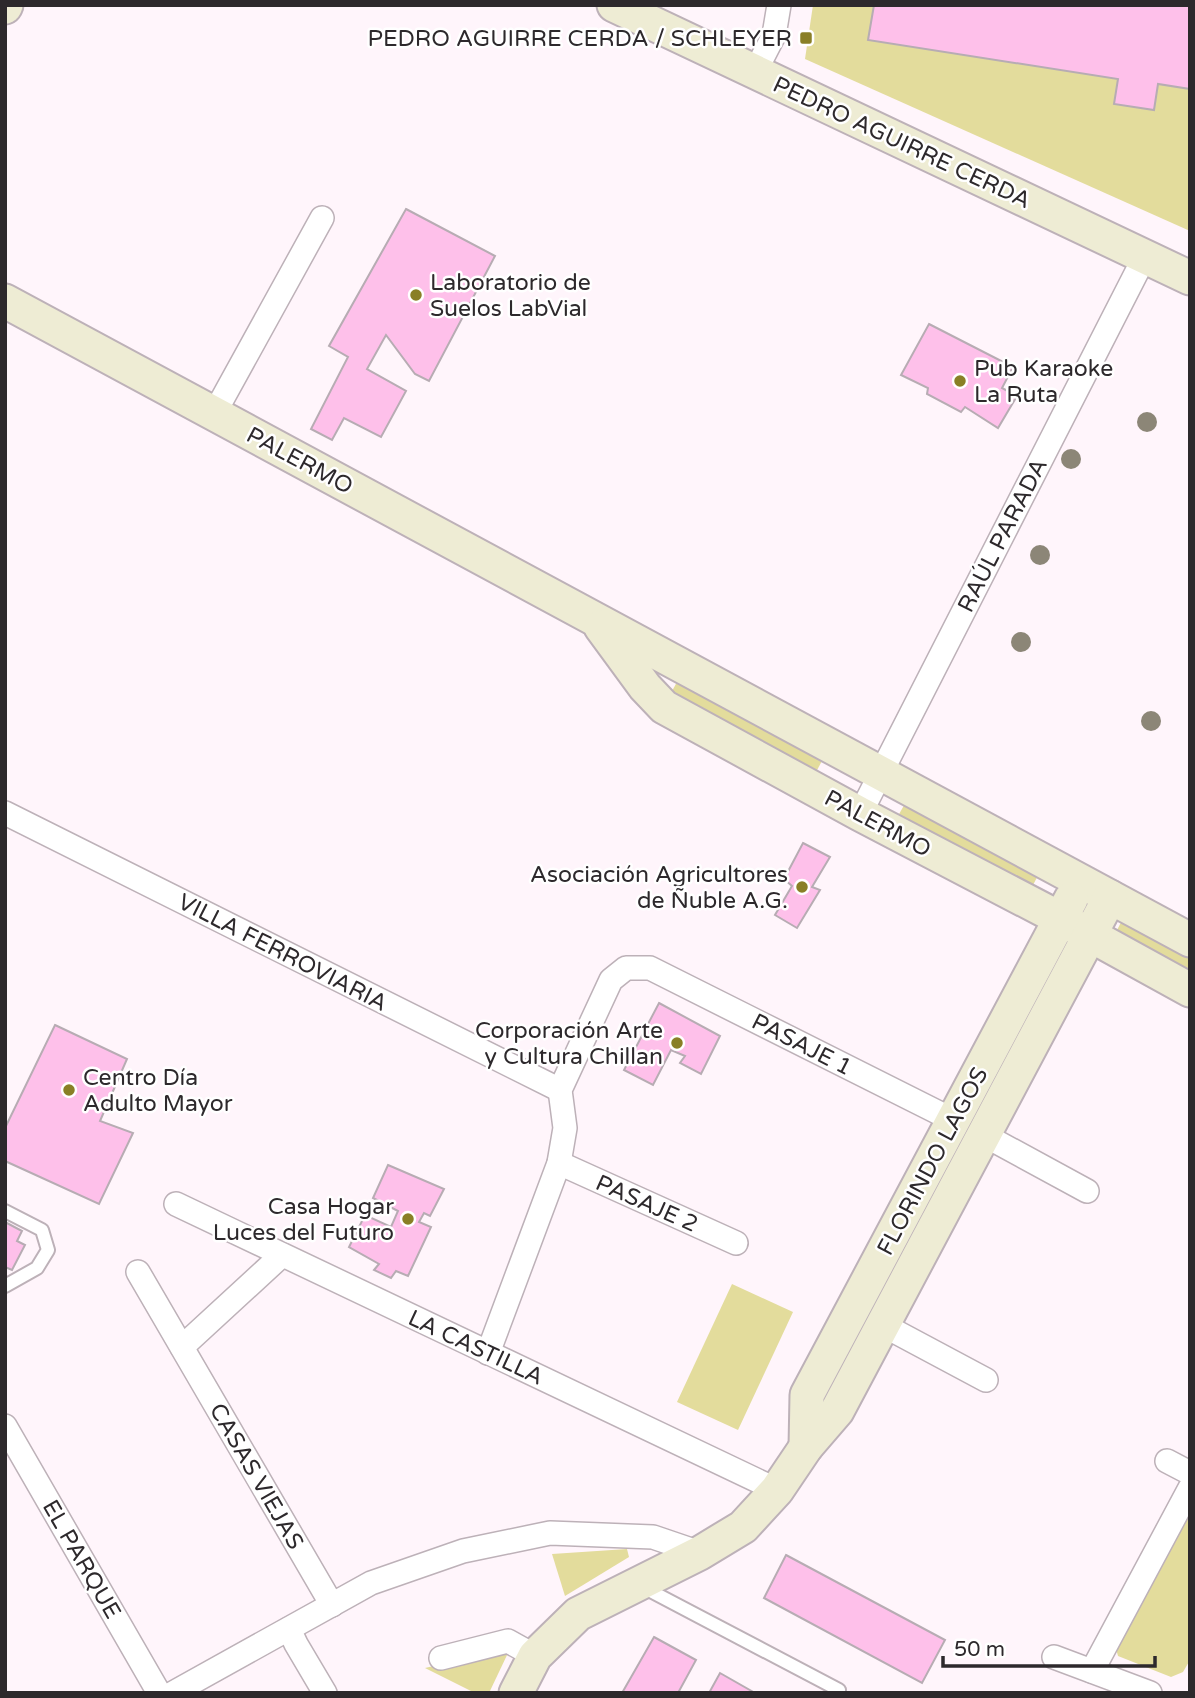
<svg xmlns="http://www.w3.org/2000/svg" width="1195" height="1698" font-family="'Varela Round',sans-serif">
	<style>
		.green { fill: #e3dc9c }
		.building { fill: #fec0ea; stroke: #b7acb3; stroke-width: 2 }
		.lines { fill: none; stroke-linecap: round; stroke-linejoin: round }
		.lane-casing { stroke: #bdb1b8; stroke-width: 16 }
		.street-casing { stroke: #bdb1b8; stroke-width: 26 }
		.secondary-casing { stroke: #bdb1b8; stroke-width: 37 }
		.lane { stroke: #fff; stroke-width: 12 }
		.street { stroke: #fff; stroke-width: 23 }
		.secondary { stroke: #eeecd4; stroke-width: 33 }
		.tree { fill: #8c8677 }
		.poi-dot { fill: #897f26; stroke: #fff; stroke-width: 2.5 }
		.labels { text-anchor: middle; stroke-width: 5; stroke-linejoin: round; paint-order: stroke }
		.poi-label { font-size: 23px; fill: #2d292c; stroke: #fff; text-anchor: end }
		.street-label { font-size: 23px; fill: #2d292c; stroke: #fff }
	</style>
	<rect width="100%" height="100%" fill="#fff5fb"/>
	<g class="green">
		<polygon points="813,5 1190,5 1190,231 805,59"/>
		<polygon points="684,669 829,748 816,772 671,693"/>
		<polygon points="911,793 1044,864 1032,887 898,816"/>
		<polygon points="1128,909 1190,943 1190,971 1116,932"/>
		<polygon points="732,1284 793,1312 738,1430 677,1402"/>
		<polygon points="1190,1509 1190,1660 1183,1672 1171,1677 1118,1656 1115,1645"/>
		<polygon points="627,1549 629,1557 565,1596 552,1554"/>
		<polygon points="502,1650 508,1653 489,1693 475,1693 425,1668"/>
	</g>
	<g class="building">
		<polygon points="874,5 1190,5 1190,89 1158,84 1154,110 1114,104 1118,79 868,40"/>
		<polygon points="406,209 495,256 429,381 415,374 386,335 367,369 406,391 381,437 344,418 332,440 311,429 348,357 329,346"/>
		<polygon points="929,324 1013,367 1002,388 1017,396 998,428 965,407 961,412 927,394 928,388 901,375"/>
		<polygon points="803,843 830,857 812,887 820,890 797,928 775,915 792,886 784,879"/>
		<polygon points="659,1003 720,1036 701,1074 680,1063 685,1056 671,1050 653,1085 624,1070"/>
		<polygon points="55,1025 127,1059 100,1121 133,1133 99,1204 5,1161 5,1128"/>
		<polygon points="388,1165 444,1189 430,1216 424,1213 419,1222 431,1227 408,1276 396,1271 391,1278 374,1270 379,1264 349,1247 365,1215 391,1227 398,1211 373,1198"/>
		<polygon points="5,1222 22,1231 17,1241 25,1245 12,1270 5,1267"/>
		<polygon points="786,1555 945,1640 922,1683 764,1598"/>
		<polygon points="654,1637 696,1660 678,1693 622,1693"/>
		<polygon points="720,1673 755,1693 709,1693"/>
	</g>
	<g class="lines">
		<defs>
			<g id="lane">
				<polyline points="5,1211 42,1230 48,1250 37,1268 5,1286"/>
				<polyline points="641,1586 839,1690"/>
			</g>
			<g id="street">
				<polyline points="755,72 774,35 779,5"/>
				<polyline points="214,414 322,218"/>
				<polyline points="5,813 560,1090"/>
				<polyline points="860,814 1145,256"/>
				<polyline points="984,1135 1087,1191"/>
				<polyline points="559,1163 736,1243"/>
				<polyline points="176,1204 777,1490"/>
				<polyline points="138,1272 332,1605"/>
				<polyline points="883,1325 986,1380"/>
				<polyline points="182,1347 282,1255"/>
				<polyline points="488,1353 559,1163 565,1128 560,1090 611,980 626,968 650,968 953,1120"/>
				<polyline points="5,1426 159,1693"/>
				<polyline points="1167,1461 1190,1473"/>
				<polyline points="289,1629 296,1644 325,1693"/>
				<polyline points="1054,1657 1150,1693"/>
				<polyline points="441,1658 508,1641 535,1656"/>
				<polyline points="1092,1671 1190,1488"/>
				<polyline points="173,1693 371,1583 463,1551 550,1533 653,1537 700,1553"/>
			</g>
			<g id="secondary">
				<polyline points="614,5 1190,278"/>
				<polyline points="5,7 6,5"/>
				<polyline points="5,301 1190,940"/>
				<polyline points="601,627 645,687 664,707 860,814 1061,919 1190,990"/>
				<polyline points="806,1447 807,1395 1071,899"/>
				<polyline points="516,1693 535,1656 578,1614 700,1553 743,1527 777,1490 806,1447 837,1411 1110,897"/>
			</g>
		</defs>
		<use href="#lane" class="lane-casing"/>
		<use href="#street" class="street-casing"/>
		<use href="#secondary" class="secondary-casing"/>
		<use href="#lane" class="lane"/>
		<use href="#street" class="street"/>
		<use href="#secondary" class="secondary"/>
	</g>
	<g class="tree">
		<circle cx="1147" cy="422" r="10"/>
		<circle cx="1071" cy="459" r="10"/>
		<circle cx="1040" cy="555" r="10"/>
		<circle cx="1021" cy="642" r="10"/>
		<circle cx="1151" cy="721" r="10"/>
	</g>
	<g class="poi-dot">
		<rect x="799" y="31" width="14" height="14" rx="3.5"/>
		<circle cx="416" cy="295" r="7"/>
		<circle cx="960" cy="381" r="7"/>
		<circle cx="802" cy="887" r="7"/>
		<circle cx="677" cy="1043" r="7"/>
		<circle cx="69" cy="1090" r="7"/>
		<circle cx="408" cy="1219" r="7"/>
	</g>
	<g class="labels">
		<g class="poi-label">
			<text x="792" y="46">PEDRO AGUIRRE CERDA / SCHLEYER</text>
			<text x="430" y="290" text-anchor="start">Laboratorio de<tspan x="430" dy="26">Suelos LabVial</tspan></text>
			<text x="974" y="376" text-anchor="start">Pub Karaoke<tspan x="974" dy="26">La Ruta</tspan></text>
			<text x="788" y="882">Asociación Agricultores<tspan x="788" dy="26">de Ñuble A.G.</tspan></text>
			<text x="663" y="1038">Corporación Arte<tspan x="663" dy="26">y Cultura Chillan</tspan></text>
			<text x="83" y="1085" text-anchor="start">Centro Día<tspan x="83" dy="26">Adulto Mayor</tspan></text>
			<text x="394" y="1214">Casa Hogar<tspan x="394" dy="26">Luces del Futuro</tspan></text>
		</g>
		<g class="street-label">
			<text transform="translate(902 142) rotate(25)" y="8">PEDRO AGUIRRE CERDA</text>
			<text transform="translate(300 460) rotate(28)" y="8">PALERMO</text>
			<text transform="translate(1002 535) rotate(-63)" y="8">RAÚL PARADA</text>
			<text transform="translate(878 823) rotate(28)" y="8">PALERMO</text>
			<text transform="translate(283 952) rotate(27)" y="8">VILLA FERROVIARIA</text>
			<text transform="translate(802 1044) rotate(27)" y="8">PASAJE 1</text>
			<text transform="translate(932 1161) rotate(-62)" y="8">FLORINDO LAGOS</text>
			<text transform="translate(647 1203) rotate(24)" y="8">PASAJE 2</text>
			<text transform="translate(476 1347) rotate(25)" y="8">LA CASTILLA</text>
			<text transform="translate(257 1476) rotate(60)" y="8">CASAS VIEJAS</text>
			<text transform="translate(82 1559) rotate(60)" y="8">EL PARQUE</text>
		</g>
	</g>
	<rect width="1195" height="1698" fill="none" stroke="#2d292c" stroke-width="14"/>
	<path d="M943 1656v10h212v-10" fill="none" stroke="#2d292c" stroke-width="3.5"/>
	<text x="954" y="1656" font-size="21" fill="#2d292c" stroke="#ffffff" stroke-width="5" paint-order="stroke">50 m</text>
</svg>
